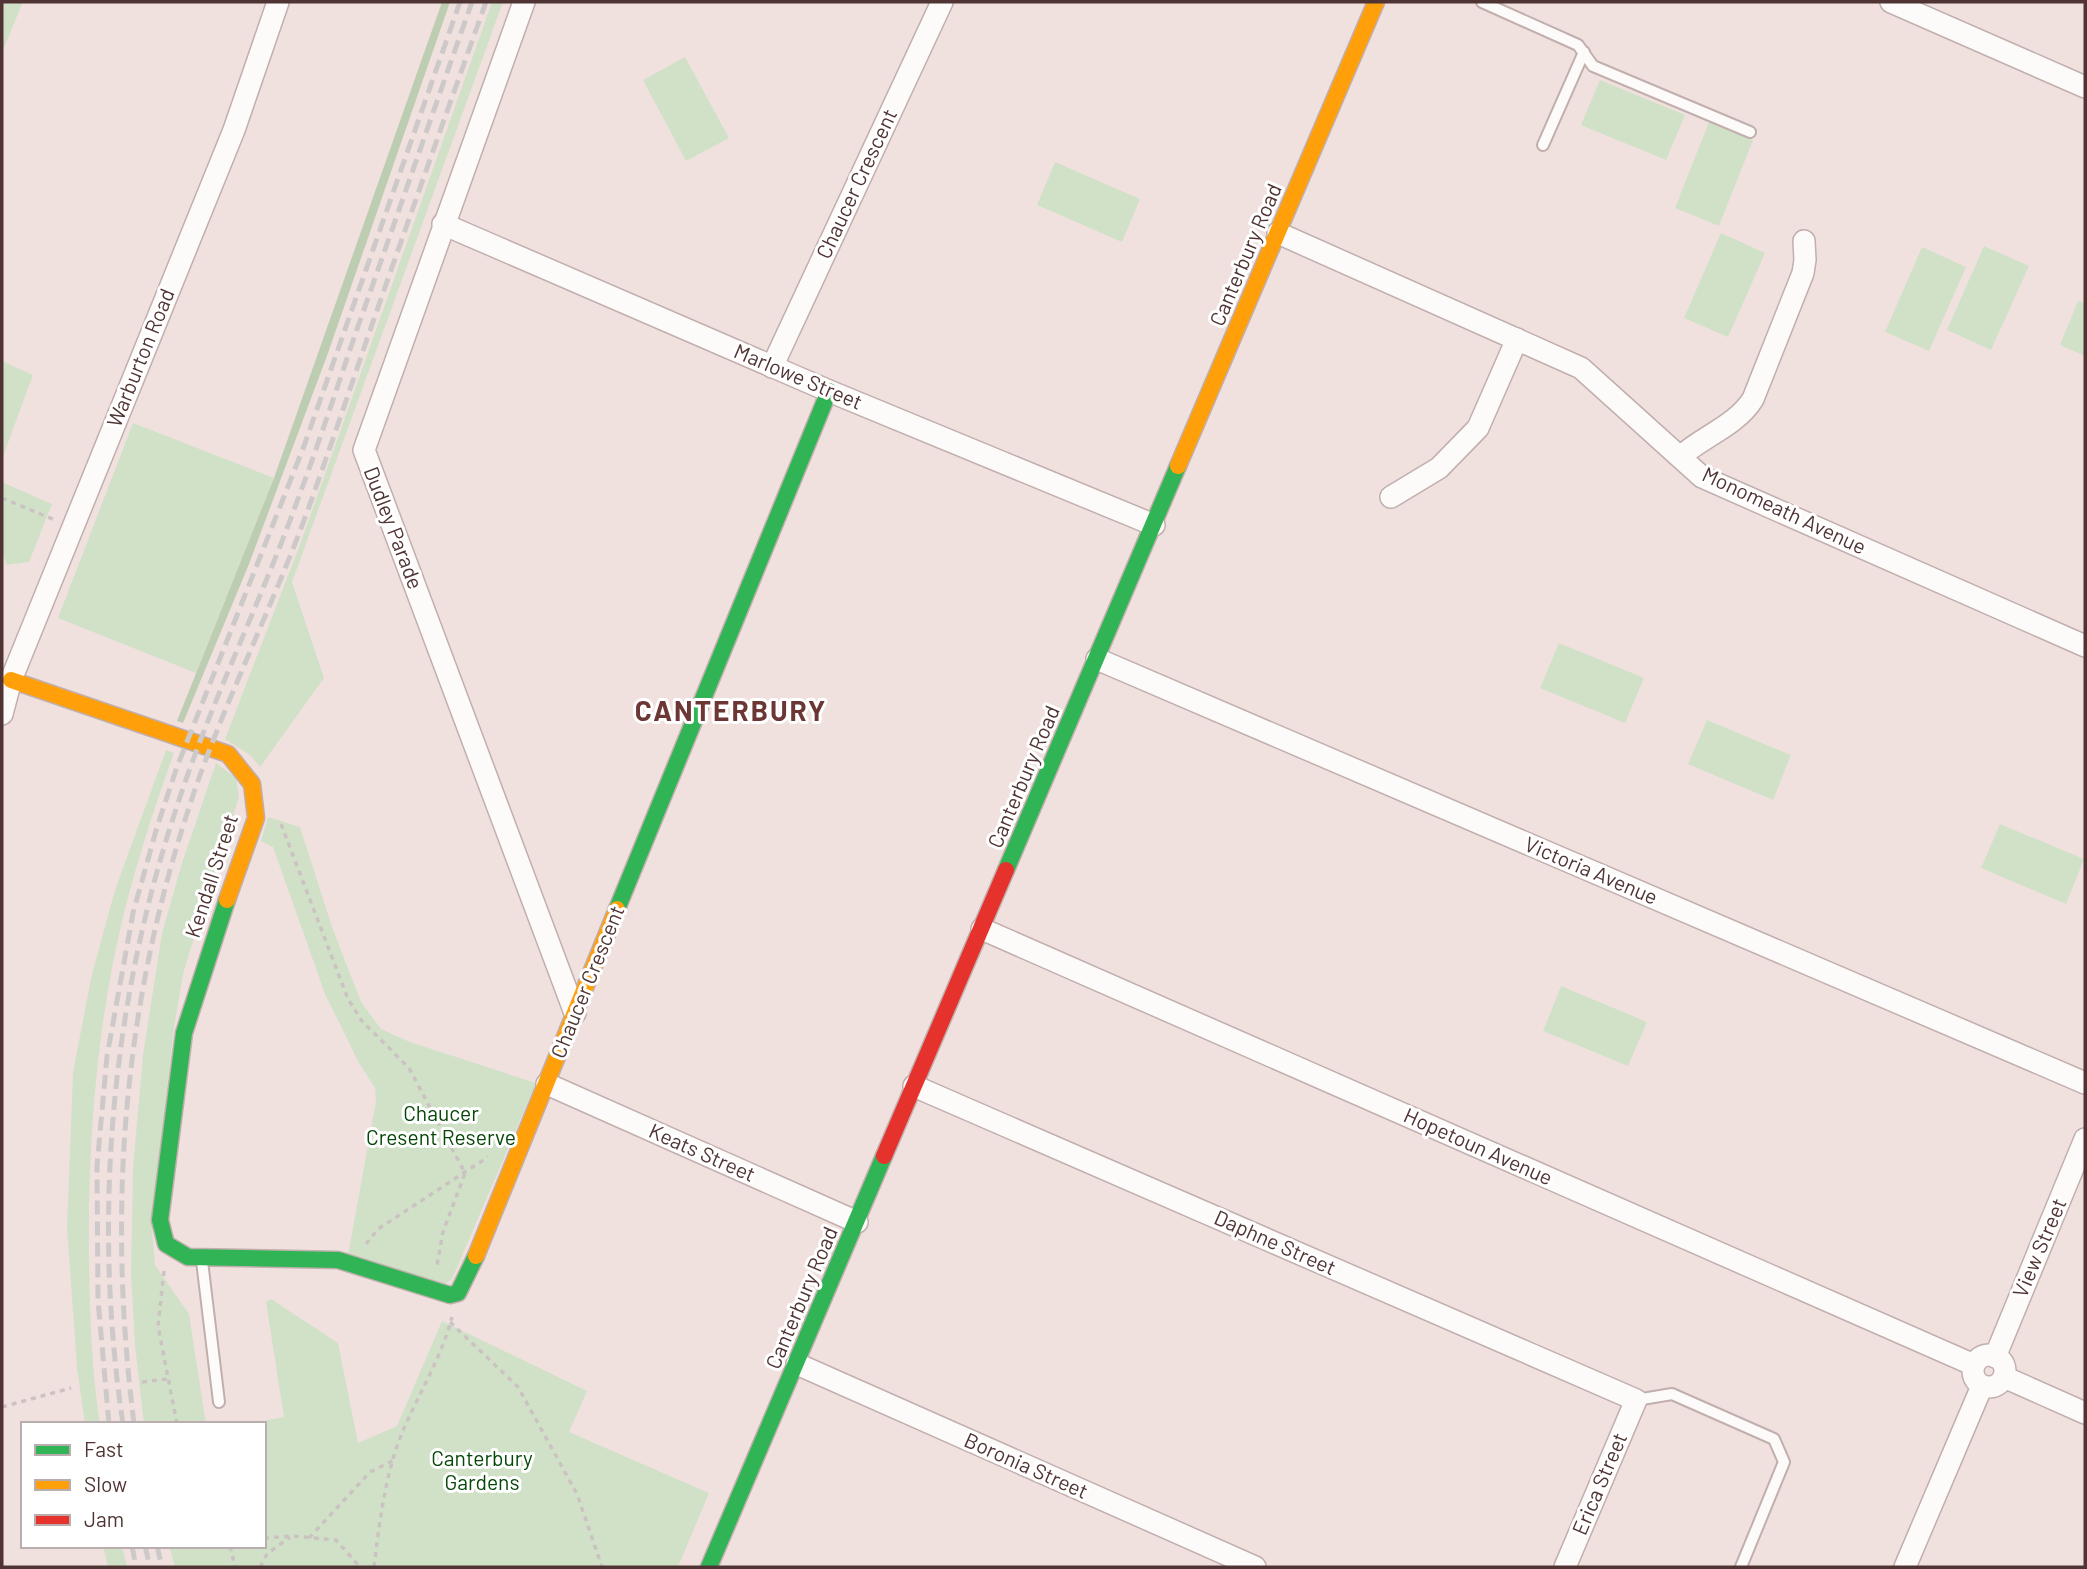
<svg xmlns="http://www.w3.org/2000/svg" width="2087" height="1569" font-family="Barlow,sans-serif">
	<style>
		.green { fill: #d1e1c8 }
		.forest { fill: #bccdb2 }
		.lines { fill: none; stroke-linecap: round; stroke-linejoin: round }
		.lane-casing { stroke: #c1afad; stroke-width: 14 }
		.street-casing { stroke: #c1afad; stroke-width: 24 }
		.fast-casing { stroke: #c1afad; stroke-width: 19 }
		.slow-casing { stroke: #c1afad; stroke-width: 19 }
		.jam-casing { stroke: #c1afad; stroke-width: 19 }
		.path { stroke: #cbc3c2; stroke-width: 3.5; stroke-dasharray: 5 5; stroke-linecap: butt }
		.lane { stroke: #fdfafa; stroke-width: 10 }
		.street { stroke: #fdfafa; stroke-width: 21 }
		.fast { stroke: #30b455; stroke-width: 16 }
		.slow { stroke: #ff9f0a; stroke-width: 16 }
		.jam { stroke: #e5322d; stroke-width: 16 }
		.rail { stroke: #cec9c9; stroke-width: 5; stroke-dasharray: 14 7; stroke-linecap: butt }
		.labels { text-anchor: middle; stroke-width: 6; stroke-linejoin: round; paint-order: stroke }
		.street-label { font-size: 21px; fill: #4f3433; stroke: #fff }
		.park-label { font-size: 21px; fill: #074809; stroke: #fff }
		.district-label { font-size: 28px; font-weight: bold; letter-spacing: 2px; fill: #6c3635; stroke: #fff }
	</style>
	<rect width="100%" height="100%" fill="#f0e1df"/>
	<g class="green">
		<polygon points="2,2 21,2 22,4 2,53"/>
		<polygon points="492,2 503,2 292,582 324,678 260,767 250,755 225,739 301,542"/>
		<polygon points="685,57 729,138 686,161 643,80"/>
		<polygon points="1600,80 1685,115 1666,160 1581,125"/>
		<polygon points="1709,122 1753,140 1719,226 1675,208"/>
		<polygon points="1055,162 1140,199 1122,242 1037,205"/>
		<polygon points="1721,233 1765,253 1728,337 1684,318"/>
		<polygon points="1984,246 2029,266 1991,350 1947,330"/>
		<polygon points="1922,247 1966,267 1929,351 1885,332"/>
		<polygon points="2078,301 2085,303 2085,356 2060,345"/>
		<polygon points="2,361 33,375 2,459"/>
		<polygon points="133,423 274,478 196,673 58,618"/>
		<polygon points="2,482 52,504 29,562 6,565 2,547"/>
		<polygon points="1559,643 1644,678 1625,723 1540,688"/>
		<polygon points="1707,720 1791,755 1773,800 1688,764"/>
		<path d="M166 750 174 753C148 825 125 898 111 973 94 1066 88 1160 89 1254 90 1311 91 1368 100 1424H85L77 1368 67 1228 73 1072 92 974 115 890Z"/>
		<polygon points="216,763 236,778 239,797 184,970 174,1027 152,1228 155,1265 189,1314 206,1424 144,1424 135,1346 131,1273 133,1168 143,1055 162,933 182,863"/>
		<polygon points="268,817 300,827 332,927 361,1002 381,1029 410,1042 536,1083 452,1279 445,1284 348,1255 376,1101 375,1088 359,1063 325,994 273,847 261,841"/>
		<polygon points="2000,824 2084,859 2066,904 1981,868"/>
		<polygon points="1561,986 1647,1022 1628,1066 1543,1031"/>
		<polygon points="271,1299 338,1343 358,1443 397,1426 442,1321 587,1391 569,1432 709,1493 678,1567 175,1567 169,1546 264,1546 264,1424 245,1424 284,1417 266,1302"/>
		<polygon points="103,1546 122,1546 127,1567 108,1567"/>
	</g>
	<polygon class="forest" points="442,2 450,2 328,353 249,564 183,723 177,721 274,478"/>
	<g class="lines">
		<defs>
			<g id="lane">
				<polyline points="1482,2 1578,45 1593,66 1750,132"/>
				<polyline points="1543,145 1584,52"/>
				<polyline points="202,1261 219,1402"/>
				<polyline points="1636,1400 1672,1394 1774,1439 1784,1462 1741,1567"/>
			</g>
			<g id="street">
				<polyline points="524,2 364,450 575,1013"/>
				<polyline points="1891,2 2085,87"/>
				<polyline points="443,224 829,391 1154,525"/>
				<polyline points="1278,233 1581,368 1702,477 2085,646"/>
				<polyline points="772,367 942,2"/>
				<path d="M1680 457C1703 436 1736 426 1753 399L1803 273 1805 260 1804 241"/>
				<polyline points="1391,497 1439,468 1478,428 1517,339"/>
				<polyline points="1097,659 2085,1083"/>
				<polyline points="2,714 11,680 234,130 278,2"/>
				<polyline points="982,929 1974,1365"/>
				<polyline points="547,1084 857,1222"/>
				<polyline points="914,1086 1636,1400 1565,1567"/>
				<circle cx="1989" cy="1371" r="16"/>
				<polyline points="1995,1357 2085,1139"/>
				<polyline points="797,1364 1255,1567"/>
				<polyline points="2004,1377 2085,1413"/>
				<polyline points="1905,1567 1982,1386"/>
			</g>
			<g id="fast">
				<polyline points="1006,870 1178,466"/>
				<polyline points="227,900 184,1033 160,1220 166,1244 188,1257 338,1260 450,1295 458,1293 476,1256"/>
				<polyline points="617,909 829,391"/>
				<polyline points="709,1567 884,1156"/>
			</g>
			<g id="slow">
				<polyline points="1178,466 1376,2"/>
				<polyline points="11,680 228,754 252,784 256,818 227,900"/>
				<polyline points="476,1256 617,909"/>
			</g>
			<polyline id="jam" points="884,1156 1006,870"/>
		</defs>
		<use href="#lane" class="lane-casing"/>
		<use href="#street" class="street-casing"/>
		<use href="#fast" class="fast-casing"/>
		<use href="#slow" class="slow-casing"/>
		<use href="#jam" class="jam-casing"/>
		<g class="path">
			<polyline points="2,498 55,520"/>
			<polyline points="281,824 348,999 362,1021 409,1068 465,1173 443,1232 437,1265"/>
			<polyline points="366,1244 378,1229 488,1157"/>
			<polyline points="164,1271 158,1326 177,1424"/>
			<polyline points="450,1322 518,1387 577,1494 602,1567"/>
			<polyline points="142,1382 167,1379"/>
			<polyline points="2,1407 71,1388"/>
			<polyline points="264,1538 292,1536 336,1540 360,1567"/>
			<polyline points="309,1538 370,1472 394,1460"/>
			<polyline points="230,1546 235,1567"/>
			<polyline points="260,1567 267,1554 290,1537"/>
			<path d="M374 1567C379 1526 384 1485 397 1446 413 1402 440 1363 452 1317"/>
		</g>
		<use href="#lane" class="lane"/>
		<use href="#street" class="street"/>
		<use href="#fast" class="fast"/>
		<use href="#slow" class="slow"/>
		<use href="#jam" class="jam"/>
		<g class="rail">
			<polyline points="109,1424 98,1300 97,1166 107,1056 133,913 157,827 177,767 304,446 460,2"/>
			<path d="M123 1424C92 1217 111 1004 177 806 207 714 249 626 284 536 310 469 333 400 356 332 395 222 433 112 472 2"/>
			<path d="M134 1424C106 1200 124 991 199 778 231 689 273 604 306 515 327 457 347 398 367 339 406 227 446 114 486 2"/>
			<polyline points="132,1546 136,1567"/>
			<polyline points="145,1546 150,1567"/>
			<polyline points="157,1546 162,1567"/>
		</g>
	</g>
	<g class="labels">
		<g class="street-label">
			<text transform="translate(857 184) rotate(-65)" y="7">Chaucer Crescent</text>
			<text transform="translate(1246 255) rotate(-67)" y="7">Canterbury Road</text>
			<text transform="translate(141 358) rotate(-68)" y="7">Warburton Road</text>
			<text transform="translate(798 377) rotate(23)" y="7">Marlowe Street</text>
			<text transform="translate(1784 511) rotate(25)" y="7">Monomeath Avenue</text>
			<text transform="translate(393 528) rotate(69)" y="7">Dudley Parade</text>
			<text transform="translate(1024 777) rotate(-67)" y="7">Canterbury Road</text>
			<text transform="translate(1591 871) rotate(23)" y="7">Victoria Avenue</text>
			<text transform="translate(212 876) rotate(-72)" y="7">Kendall Street</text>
			<text transform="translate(588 982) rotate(-68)" y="7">Chaucer Crescent</text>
			<text transform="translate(1478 1147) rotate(24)" y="7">Hopetoun Avenue</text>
			<text transform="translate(702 1153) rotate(24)" y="7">Keats Street</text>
			<text transform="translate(1275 1243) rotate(24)" y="7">Daphne Street</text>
			<text transform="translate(2040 1248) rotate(-67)" y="7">View Street</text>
			<text transform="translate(802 1298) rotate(-67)" y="7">Canterbury Road</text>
			<text transform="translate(1026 1466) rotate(24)" y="7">Boronia Street</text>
			<text transform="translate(1600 1484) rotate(-67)" y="7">Erica Street</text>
		</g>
		<g class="park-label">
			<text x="441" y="1121">Chaucer<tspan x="441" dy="24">Cresent Reserve</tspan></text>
			<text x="482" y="1466">Canterbury<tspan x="482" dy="24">Gardens</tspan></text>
		</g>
		<g class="district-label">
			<text x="731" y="721">CANTERBURY</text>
		</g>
	</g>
	<rect width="2087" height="1569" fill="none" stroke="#4f3433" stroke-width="7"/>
	<rect x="21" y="1422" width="245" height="126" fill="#ffffff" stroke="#b9aead" stroke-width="2"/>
	<rect x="35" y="1445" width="35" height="10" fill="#30b455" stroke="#b9aead" stroke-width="2"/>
	<text x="84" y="1457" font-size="21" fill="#4f3433">Fast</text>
	<rect x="35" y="1480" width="35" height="10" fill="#ff9f0a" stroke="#b9aead" stroke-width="2"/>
	<text x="84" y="1492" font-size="21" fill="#4f3433">Slow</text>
	<rect x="35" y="1515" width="35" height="10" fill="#e5322d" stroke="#b9aead" stroke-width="2"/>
	<text x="84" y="1527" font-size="21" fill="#4f3433">Jam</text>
</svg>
